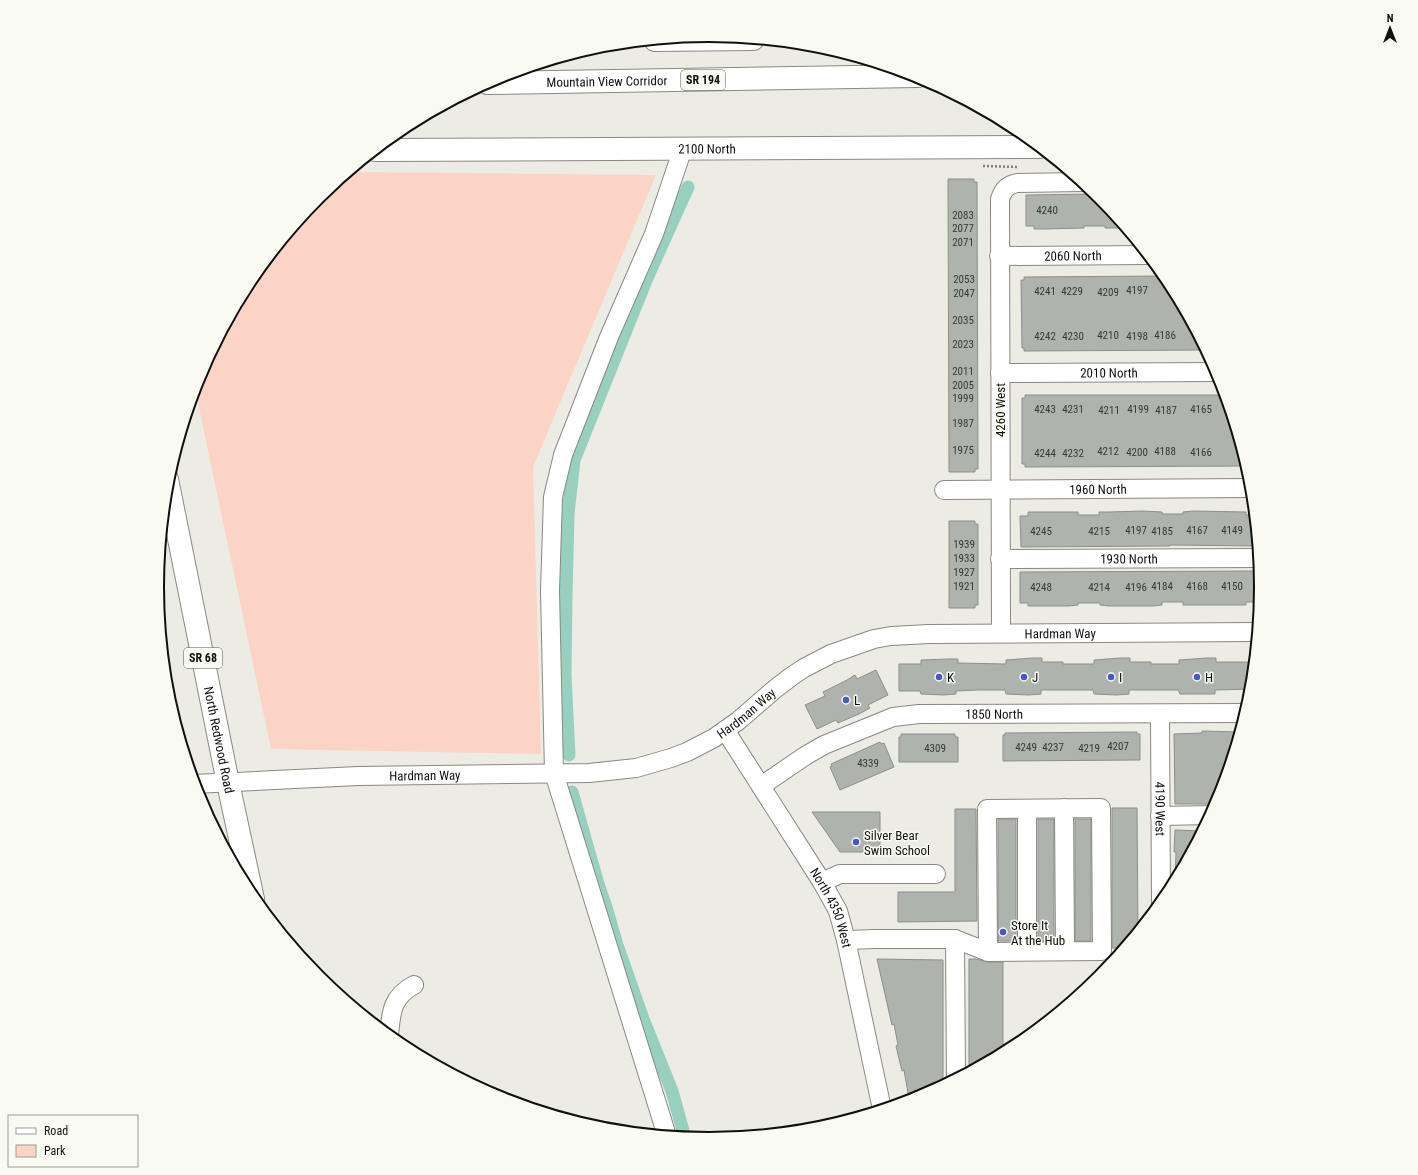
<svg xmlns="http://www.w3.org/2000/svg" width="1418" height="1175" font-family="'Roboto Condensed',sans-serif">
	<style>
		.green { fill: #fbd4c6 }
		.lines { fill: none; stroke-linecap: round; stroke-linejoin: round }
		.canal { stroke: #98d0c0; stroke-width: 13 }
		.building { fill: #aeb3ad; stroke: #8b908a }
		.minor-casing { stroke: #898982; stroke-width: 20 }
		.major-casing { stroke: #898982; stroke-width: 24 }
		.highway-casing { stroke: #898982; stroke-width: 24 }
		.path { stroke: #7e7e79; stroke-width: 2.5; stroke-dasharray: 2 2; stroke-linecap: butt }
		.minor { stroke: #fff; stroke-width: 18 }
		.major { stroke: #fff; stroke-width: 22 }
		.highway { stroke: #fff; stroke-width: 22 }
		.poi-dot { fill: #4955cb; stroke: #f9faf1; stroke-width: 1.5 }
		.labels { text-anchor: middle; stroke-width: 3; stroke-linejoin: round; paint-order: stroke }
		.number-label { font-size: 11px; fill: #383936 }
		.shield { fill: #f9faf1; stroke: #565652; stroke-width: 1 }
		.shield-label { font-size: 12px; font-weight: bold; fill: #10100e }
		.street-label { font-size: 13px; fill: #10100e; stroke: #f9faf1 }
		.poi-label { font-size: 13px; fill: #10100e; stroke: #f9faf1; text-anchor: start }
		.rim { fill: none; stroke: #10100e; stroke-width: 2 }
	</style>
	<rect width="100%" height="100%" fill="#ecece4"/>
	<polygon class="green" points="348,172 656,175 533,467 541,754 271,749 195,389 199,376 250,280 318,197"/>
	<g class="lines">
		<g class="canal">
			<polyline points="569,755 565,675 566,597 568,514 574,460 647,278 688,187"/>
			<polyline points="572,792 588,849 599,887 606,907 617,945 643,1019 672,1091 685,1138"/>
		</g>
	</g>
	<g class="building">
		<polygon points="948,179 974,179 974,182 977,182 978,469 975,469 975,472 949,472"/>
		<polygon points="1097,194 1125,228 1105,228 1105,226 1084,226 1084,228 1044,229 1034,229 1034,226 1026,226 1026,195"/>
		<polygon points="1165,276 1169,281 1205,350 1024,351 1024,348 1022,348 1021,280 1024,280 1024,277"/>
		<polygon points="1025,395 1225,395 1247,466 1025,467 1025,464 1022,464 1022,398 1025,398"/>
		<polygon points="1142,511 1162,512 1162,514 1183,514 1183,512 1193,511 1246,512 1246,515 1254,515 1253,546 1170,545 1170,546 1021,547 1020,516 1028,516 1028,512 1078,512 1078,515 1099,515 1099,512 1109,512"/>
		<polygon points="949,521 975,521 975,524 978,524 978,605 975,605 975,608 949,608"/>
		<polygon points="1254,571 1254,602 1246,602 1246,605 1183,605 1183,602 1162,602 1162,605 1153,606 1109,606 1100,605 1100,603 1078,603 1078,605 1069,606 1028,606 1028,603 1020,603 1020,572"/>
		<polygon points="1033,658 1042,658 1042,662 1063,662 1063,664 1094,664 1094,660 1121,658 1130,658 1130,662 1151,662 1151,664 1179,664 1179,660 1207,658 1216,658 1216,662 1254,662 1252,689 1215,690 1215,694 1180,694 1178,690 1129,690 1129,694 1117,695 1094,694 1093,690 1041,690 1041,694 1029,695 1006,694 1005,690 978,690 956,691 956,694 944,695 921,694 920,691 899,691 899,664 921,664 921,660 948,659 958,659 958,663 1006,664 1006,660"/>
		<polygon points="876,670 888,695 868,705 870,708 859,714 838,723 836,720 817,729 805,705 825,696 823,692 847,680 855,675 857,679"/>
		<polygon points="1202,731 1240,732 1219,799 1217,804 1175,804 1174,734 1202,733"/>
		<polygon points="1137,732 1137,734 1140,734 1140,760 1003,761 1003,735 1005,735 1005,733"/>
		<polygon points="901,734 955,734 955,737 958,737 958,762 899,762 899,737 901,737"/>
		<polygon points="880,742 881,744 884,743 894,767 840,790 830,767 832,766 831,764"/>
		<polygon points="1112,808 1137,808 1138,931 1124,948 1112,948"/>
		<polygon points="955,809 976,809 977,921 898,922 898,892 955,892"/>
		<polygon points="812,812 880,812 880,852 840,852"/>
		<rect x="998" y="819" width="18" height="122"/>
		<rect x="1038" y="819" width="16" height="122"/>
		<rect x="1075" y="819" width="16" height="122"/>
		<polygon points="1175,830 1203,831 1175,882 1176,852 1174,852"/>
		<polygon points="877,959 943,960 943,1086 930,1093 908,1093 904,1070 902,1071 896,1046 898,1045 894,1024 892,1025"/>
		<polygon points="969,959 976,959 988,962 1003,962 1003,1054 969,1072"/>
	</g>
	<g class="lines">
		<defs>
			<g id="minor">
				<path id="s1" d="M999 256 1147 255"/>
				<path id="s2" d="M1000 373 1217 372"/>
				<path id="s3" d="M944 490 1252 488"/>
				<path id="s4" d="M1000 559 1259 558"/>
				<path d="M1001 633 1000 199C1003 190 1007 185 1017 183L1082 182"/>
				<path id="s5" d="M1160 714 1161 904"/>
				<path id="s6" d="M725 730 822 882 838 911 846 940 882 1109"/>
				<path id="s7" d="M194 784 358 776 589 773 636 768 671 758 687 752 714 738 738 721 775 689 792 676 804 668 831 654 874 639 891 636 929 634 1257 632"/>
				<path id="s8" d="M761 786 805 756 824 745 893 717 919 714 1245 713"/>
				<polyline points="1064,808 1065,951"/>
				<polyline points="1027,809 1027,951"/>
				<polyline points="1160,816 1211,815"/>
				<polyline points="822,882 840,874 936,874"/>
				<polyline points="955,939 956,1079"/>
				<polyline points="846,940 875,939 955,939 988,952 1102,951 1101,808 987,809 988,952"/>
				<path d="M389 1036C391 1014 391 997 414 985"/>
				<polyline points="667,1136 554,773 550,591 553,497 563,455 609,337 654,234 683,148"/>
			</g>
			<g id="major">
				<path id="s9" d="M375 150 1039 147"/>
				<path id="s10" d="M167 479 228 783 253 899"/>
			</g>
			<g id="highway">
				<polyline points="655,40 753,39"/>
				<path id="s11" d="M487 83 918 76"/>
			</g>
		</defs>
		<use href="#minor" class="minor-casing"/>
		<use href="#major" class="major-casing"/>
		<use href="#highway" class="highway-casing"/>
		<polyline class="path" points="983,166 1018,167"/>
		<use href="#minor" class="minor"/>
		<use href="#major" class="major"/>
		<use href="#highway" class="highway"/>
	</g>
	<g class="poi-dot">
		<circle cx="939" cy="677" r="4"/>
		<circle cx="1024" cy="677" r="4"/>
		<circle cx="1111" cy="677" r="4"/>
		<circle cx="1197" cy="677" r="4"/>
		<circle cx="846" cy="700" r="4"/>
		<circle cx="856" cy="842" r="4"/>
		<circle cx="1003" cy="932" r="4"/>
	</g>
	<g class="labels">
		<g class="number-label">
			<text x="1047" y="214">4240</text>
			<text x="963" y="219">2083</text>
			<text x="963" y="232">2077</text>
			<text x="963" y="246">2071</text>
			<text x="964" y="283">2053</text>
			<text x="1137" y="294">4197</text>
			<text x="1045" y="295">4241</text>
			<text x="1072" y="295">4229</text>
			<text x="1108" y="296">4209</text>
			<text x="964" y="297">2047</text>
			<text x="963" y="324">2035</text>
			<text x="1108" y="339">4210</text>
			<text x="1165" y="339">4186</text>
			<text x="1045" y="340">4242</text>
			<text x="1073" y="340">4230</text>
			<text x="1137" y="340">4198</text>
			<text x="963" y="348">2023</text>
			<text x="963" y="375">2011</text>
			<text x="963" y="389">2005</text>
			<text x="963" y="402">1999</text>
			<text x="1045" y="413">4243</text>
			<text x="1073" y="413">4231</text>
			<text x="1138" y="413">4199</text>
			<text x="1201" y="413">4165</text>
			<text x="1109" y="414">4211</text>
			<text x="1166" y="414">4187</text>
			<text x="963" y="427">1987</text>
			<text x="963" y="454">1975</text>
			<text x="1108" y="455">4212</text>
			<text x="1165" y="455">4188</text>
			<text x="1137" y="456">4200</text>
			<text x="1201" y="456">4166</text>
			<text x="1045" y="457">4244</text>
			<text x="1073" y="457">4232</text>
			<text x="1136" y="534">4197</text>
			<text x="1197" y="534">4167</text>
			<text x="1232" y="534">4149</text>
			<text x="1041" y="535">4245</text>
			<text x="1099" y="535">4215</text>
			<text x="1162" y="535">4185</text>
			<text x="964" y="548">1939</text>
			<text x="964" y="562">1933</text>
			<text x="964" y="576">1927</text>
			<text x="964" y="590">1921</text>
			<text x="1162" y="590">4184</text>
			<text x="1197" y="590">4168</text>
			<text x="1232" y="590">4150</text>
			<text x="1041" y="591">4248</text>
			<text x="1099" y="591">4214</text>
			<text x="1136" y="591">4196</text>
			<text x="1118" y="750">4207</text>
			<text x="1026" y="751">4249</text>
			<text x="1053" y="751">4237</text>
			<text x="935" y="752">4309</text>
			<text x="1089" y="752">4219</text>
			<text x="868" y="767">4339</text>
		</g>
		<g class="shield">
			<rect x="681" y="70" width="44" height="20" rx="3"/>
			<rect x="184" y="648" width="38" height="20" rx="3"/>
		</g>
		<g class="shield-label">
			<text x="703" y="84">SR 194</text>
			<text x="203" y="662">SR 68</text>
		</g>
		<g class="street-label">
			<text dy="5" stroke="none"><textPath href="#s11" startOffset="120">Mountain View Corridor</textPath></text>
			<text dy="5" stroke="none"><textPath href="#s9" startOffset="332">2100 North</textPath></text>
			<text dy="5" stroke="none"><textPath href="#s1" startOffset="74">2060 North</textPath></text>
			<text dy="5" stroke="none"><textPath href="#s2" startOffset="109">2010 North</textPath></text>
			<text transform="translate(1000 410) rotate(-90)" y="5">4260 West</text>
			<text dy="5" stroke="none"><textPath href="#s3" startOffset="154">1960 North</textPath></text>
			<text dy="5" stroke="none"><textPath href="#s4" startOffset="129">1930 North</textPath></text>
			<text dy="5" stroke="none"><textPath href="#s7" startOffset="903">Hardman Way</textPath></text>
			<text dy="5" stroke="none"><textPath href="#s7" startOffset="567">Hardman Way</textPath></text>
			<text dy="5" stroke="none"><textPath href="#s8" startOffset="251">1850 North</textPath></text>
			<text dy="5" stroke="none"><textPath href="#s10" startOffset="266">North Redwood Road</textPath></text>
			<text dy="5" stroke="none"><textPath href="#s7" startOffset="231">Hardman Way</textPath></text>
			<text dy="5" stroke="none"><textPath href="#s5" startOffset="95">4190 West</textPath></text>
			<text dy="5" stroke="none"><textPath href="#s6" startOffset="208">North 4350 West</textPath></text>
		</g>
		<g class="poi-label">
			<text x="947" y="682">K</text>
			<text x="1032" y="682">J</text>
			<text x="1119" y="682">I</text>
			<text x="1205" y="682">H</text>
			<text x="854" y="705">L</text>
			<text x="864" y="840">Silver Bear<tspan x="864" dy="15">Swim School</tspan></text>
			<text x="1011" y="930">Store It<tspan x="1011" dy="15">At the Hub</tspan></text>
		</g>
	</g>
	<path d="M0 0H1418V1175H0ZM164 587a545 545 0 1 1 1090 0a545 545 0 1 1-1090 0Z" fill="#f9faf1" fill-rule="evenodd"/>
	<path class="rim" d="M164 587a545 545 0 1 1 1090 0a545 545 0 1 1-1090 0Z"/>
	<rect x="8" y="1115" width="130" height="52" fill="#f9faf1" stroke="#9c9c96"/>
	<rect x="16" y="1128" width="20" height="6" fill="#ffffff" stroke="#9c9c96"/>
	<text x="44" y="1135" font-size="12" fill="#10100e">Road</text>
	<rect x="16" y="1145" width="20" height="12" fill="#fbd4c6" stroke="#9c9c96"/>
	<text x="44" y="1155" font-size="12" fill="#10100e">Park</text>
	<g transform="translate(1390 28)" stroke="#f9faf1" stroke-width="3" paint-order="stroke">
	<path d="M0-3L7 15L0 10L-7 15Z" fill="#10100e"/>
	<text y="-6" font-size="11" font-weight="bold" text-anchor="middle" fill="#10100e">N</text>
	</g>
</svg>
